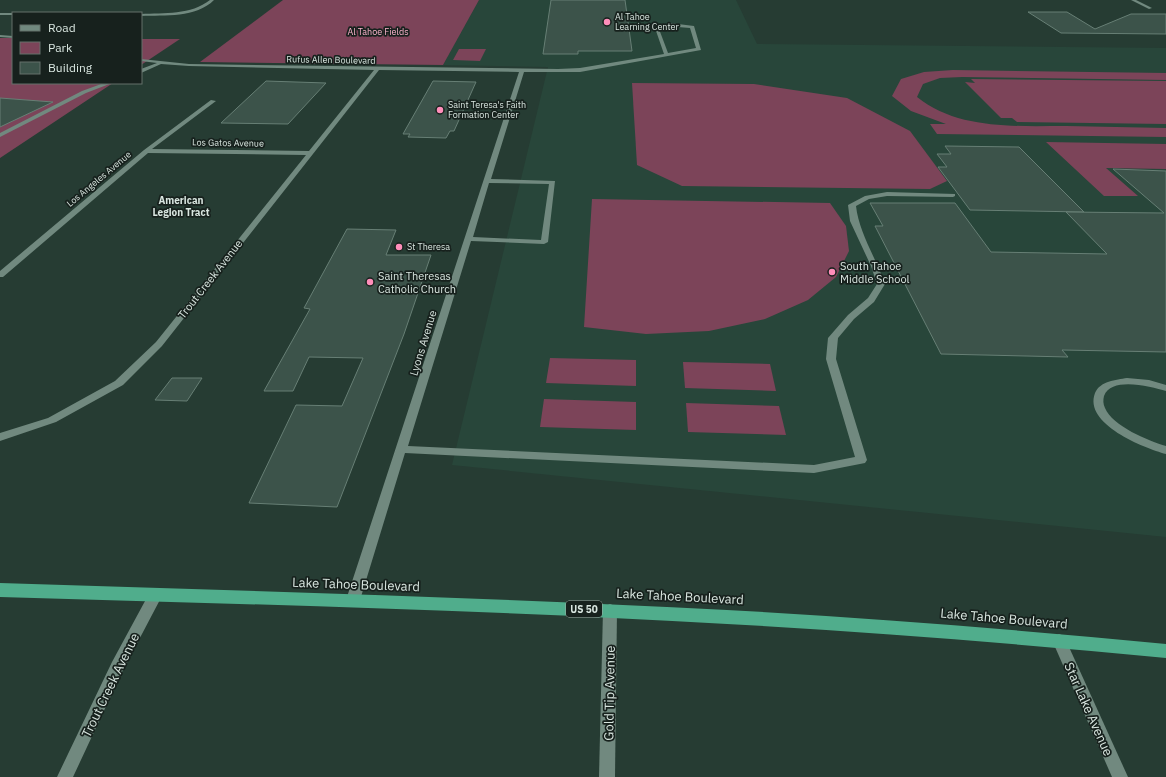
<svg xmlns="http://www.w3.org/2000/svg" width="1166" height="777" font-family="'IBM Plex Sans',sans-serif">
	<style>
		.built { fill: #28463a }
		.green { fill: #7c4459 }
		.building { fill: #3c534a; stroke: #677f75 }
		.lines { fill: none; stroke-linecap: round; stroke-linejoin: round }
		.minor { fill: #71897f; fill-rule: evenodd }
		.highway { fill: #50ad8c; fill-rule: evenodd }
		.poi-dot { fill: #ff8eba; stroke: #17211d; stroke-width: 1.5 }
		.labels { text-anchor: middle; stroke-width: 3.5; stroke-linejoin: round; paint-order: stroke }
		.far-poi-label { font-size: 9px; fill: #d9e6e0; stroke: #17211d; text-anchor: start }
		.far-park-label { font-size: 9px; fill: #fdb4cd; stroke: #17211d }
		.far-street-label { font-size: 9px; fill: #d9e6e0; stroke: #17211d }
		.far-neighbourhood-label { font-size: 10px; font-weight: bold; fill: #d9e6e0; stroke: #17211d }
		.shield { fill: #17211d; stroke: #9faba6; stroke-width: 1 }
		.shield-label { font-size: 10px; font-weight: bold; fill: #d9e6e0 }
		.poi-label { font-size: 11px; fill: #d9e6e0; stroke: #17211d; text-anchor: start }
		.street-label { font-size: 11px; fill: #d9e6e0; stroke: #17211d }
		.near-street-label { font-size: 13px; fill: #d9e6e0; stroke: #17211d }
	</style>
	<rect width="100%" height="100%" fill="#263c33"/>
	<polygon class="built" points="479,0 736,0 757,44 1166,48 1166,537 452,465 548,67 443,65"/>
	<g class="green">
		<polygon points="283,0 479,0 443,65 200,62"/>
		<polygon points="0,38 13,38 13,83 113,83 0,158"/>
		<polygon points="141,39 180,39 141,65"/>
		<polygon points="459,49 486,49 480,61 453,60"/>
		<path d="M953 70 1166 73V80L962 77 940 78 923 84 917 97C958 130 1016 126 1066 126 1099 127 1133 127 1166 128V137L937 134 930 124H946L911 111 892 96 901 79 924 72Z"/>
		<polygon points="971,79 1166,81 1166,124 1017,122 1012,118 1001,118 965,82 975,83"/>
		<polygon points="632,83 754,84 847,98 910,131 947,181 930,189 682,186 637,165"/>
		<polygon points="1046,142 1166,144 1166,169 1106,168 1138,196 1104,196"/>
		<polygon points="592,199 830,203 846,226 849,251 836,277 808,300 765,319 709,331 646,334 584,327"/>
		<polygon points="550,358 636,360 636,386 546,383"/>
		<polygon points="683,362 770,364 776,391 685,388"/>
		<polygon points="544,399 636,402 636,430 540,427"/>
		<polygon points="686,403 779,406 786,435 688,432"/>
	</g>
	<g class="building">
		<polygon points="551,0 625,0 632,51 578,51 578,54 543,54"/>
		<polygon points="1028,12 1067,12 1095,29 1131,14 1166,14 1166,34 1061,33"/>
		<polygon points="266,81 326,83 288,124 221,123"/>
		<polygon points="433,81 476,82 454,131 450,131 446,138 408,137 410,134 403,134"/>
		<polygon points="0,98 53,102 0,127"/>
		<polygon points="945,146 1019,147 1084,212 970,210 938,167 947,167 937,154 951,154"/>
		<polygon points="1113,169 1166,171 1166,352 1062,350 1068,357 941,354 875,226 883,226 870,203 955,203 991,252 1107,254 1066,212 1164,213"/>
		<polygon points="347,229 396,230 386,255 431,255 404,334 337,507 249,503 296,405 342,406 363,358 309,357 293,391 264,391 310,309 304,308"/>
		<polygon points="172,378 202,378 187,401 155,400"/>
	</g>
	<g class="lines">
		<g class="minor">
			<path d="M210 0H214C196 18 165 15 141 16V14C164 13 191 15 210 0Z"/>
			<polygon points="1131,0 1136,0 1152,8 1149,9"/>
			<polygon points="0,13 14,13 13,15 0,15"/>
			<path d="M670 23 694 26 701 50 580 72H524L491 179 555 181 548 242 544 244 471 241 408 446 814 465 855 457 826 359 828 338 848 315 868 298 877 284 871 266 850 221 848 205 865 196 887 192 955 194V196L953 197 887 196 869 199 856 206C859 233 876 258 885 284L874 302 854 319 838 338 836 359 867 460 865 463 814 473 405 453 360 600 358 604 353 606 348 604 346 600 519 72 379 70 162 346 123 385 56 422 0 441V433L48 418 115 381 156 342 306 155 148 153 3 277H0V271L144 150 211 100 216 101 152 149 309 151 374 70 189 66 161 64 141 73V69L157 63 141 61V59L189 64 558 69 580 68 664 54 655 28ZM666 26 690 28 696 48 668 53 659 29ZM489 183 549 184 541 240 473 237Z"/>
			<polygon points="0,35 13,36 13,38 0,37"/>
			<polygon points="104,83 112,83 86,93 0,137 0,133 82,91"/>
			<path d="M1127 378 1149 380 1166 385V391C1151 387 1112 376 1104 396 1103 400 1103 404 1105 408 1112 426 1149 441 1166 446V454C1144 448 1083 424 1095 393 1100 381 1116 380 1127 378Z"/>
			<polygon points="156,589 161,590 163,594 122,672 73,777 57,777 112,662 151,590"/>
			<polygon points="610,604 615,606 617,610 615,777 599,777 603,610 605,606"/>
			<polygon points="1059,634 1064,636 1128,777 1112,777 1052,640 1054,636"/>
		</g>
		<path class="highway" d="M0 583C242 591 485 597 727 610 874 618 1020 630 1166 644V658C1020 644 874 632 727 624 485 610 242 604 0 597Z"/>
	</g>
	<g class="poi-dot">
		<circle cx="607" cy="22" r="4"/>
		<circle cx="440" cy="110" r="4"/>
		<circle cx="399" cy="247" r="4"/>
		<circle cx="832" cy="272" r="4"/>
		<circle cx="370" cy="282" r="4"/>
	</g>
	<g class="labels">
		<g class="far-poi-label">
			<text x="615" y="20">Al Tahoe<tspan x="615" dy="10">Learning Center</tspan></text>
			<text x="448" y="108">Saint Teresa's Faith<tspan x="448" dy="10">Formation Center</tspan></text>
			<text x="407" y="250">St Theresa</text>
		</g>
		<g class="far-park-label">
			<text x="378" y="35">Al Tahoe Fields</text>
		</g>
		<g class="far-street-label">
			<text transform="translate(331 60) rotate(1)" y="3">Rufus Allen Boulevard</text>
			<text transform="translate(228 143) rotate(1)" y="3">Los Gatos Avenue</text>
			<text transform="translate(99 179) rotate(-40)" y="3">Los Angeles Avenue</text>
		</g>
		<g class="far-neighbourhood-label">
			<text x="181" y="204">American<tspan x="181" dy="12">Legion Tract</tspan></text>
		</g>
		<rect class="shield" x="566" y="601" width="36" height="16" rx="3"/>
		<g class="shield-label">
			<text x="584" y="613">US 50</text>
		</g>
		<g class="poi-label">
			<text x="840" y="270">South Tahoe<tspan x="840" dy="13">Middle School</tspan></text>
			<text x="378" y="280">Saint Theresas<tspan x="378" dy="13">Catholic Church</tspan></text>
		</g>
		<g class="street-label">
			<text transform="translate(210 279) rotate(-52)" y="4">Trout Creek Avenue</text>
			<text transform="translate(423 343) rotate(-73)" y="4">Lyons Avenue</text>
		</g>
		<g class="near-street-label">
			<text transform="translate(356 584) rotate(2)" y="5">Lake Tahoe Boulevard</text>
			<text transform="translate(680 596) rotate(3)" y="5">Lake Tahoe Boulevard</text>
			<text transform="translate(1004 618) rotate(5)" y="5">Lake Tahoe Boulevard</text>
			<text transform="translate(110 685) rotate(-64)" y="5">Trout Creek Avenue</text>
			<text transform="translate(609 693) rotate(-89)" y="5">Gold Tip Avenue</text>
			<text transform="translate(1089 709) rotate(66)" y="5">Star Lake Avenue</text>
		</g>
	</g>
	<rect x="12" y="12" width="130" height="72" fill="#17211d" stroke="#65706b"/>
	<rect x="20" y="25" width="20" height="6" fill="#71897f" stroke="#65706b"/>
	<text x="48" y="32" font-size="12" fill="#d9e6e0">Road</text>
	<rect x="20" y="42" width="20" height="12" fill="#7c4459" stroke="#65706b"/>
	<text x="48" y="52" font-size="12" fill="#d9e6e0">Park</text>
	<rect x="20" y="62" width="20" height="12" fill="#3c534a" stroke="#65706b"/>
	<text x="48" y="72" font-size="12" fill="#d9e6e0">Building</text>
</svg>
